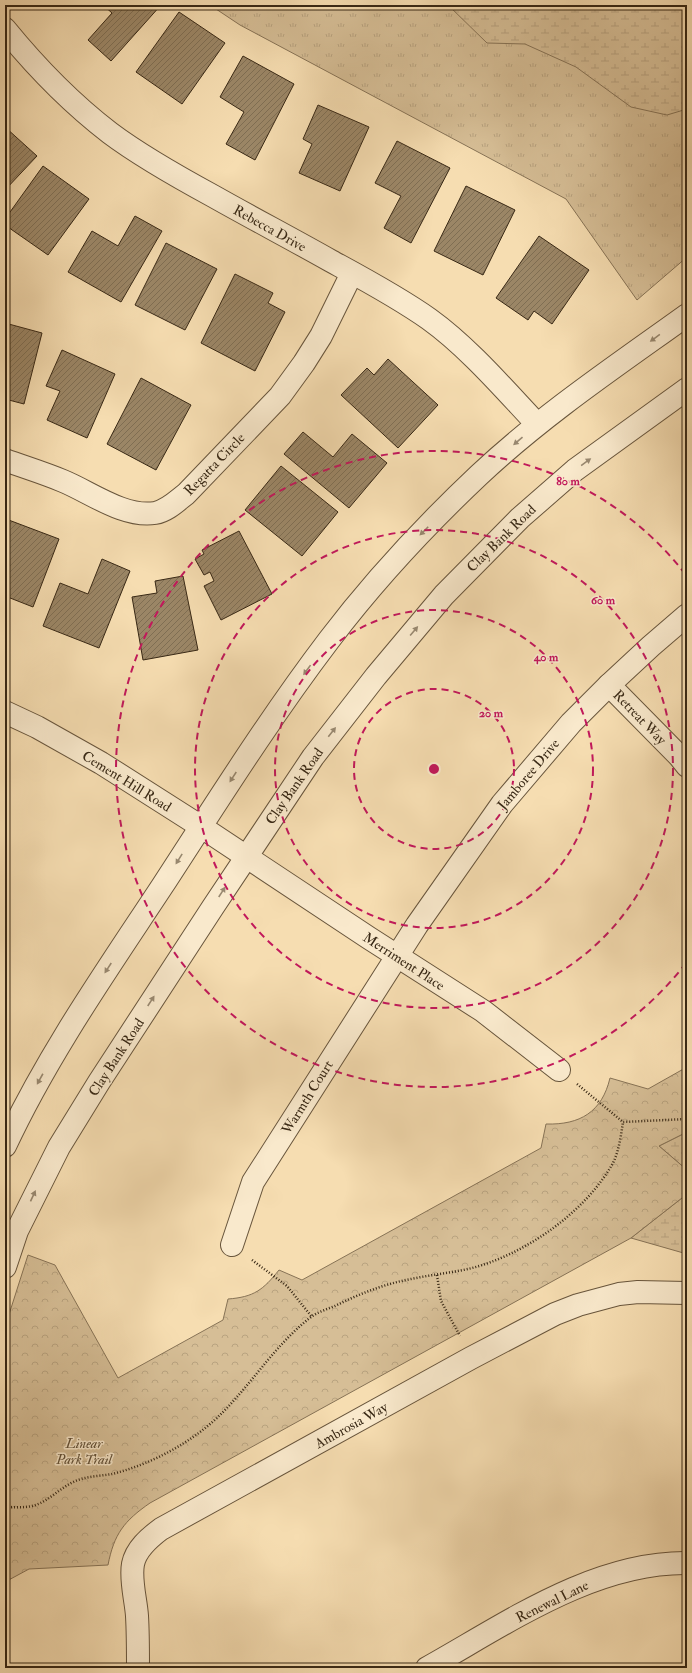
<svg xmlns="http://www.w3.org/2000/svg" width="692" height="1673" font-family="'IM FELL Double Pica',serif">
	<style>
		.grass { fill: url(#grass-tufts); stroke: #877356 }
		.wetland { fill: url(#wetland-marsh); stroke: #877356 }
		.park { fill: url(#park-crowns); stroke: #877356 }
		.building { fill: url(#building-hatch); stroke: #382815 }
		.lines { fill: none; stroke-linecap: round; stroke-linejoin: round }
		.minor-casing { stroke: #68553c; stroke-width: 24 }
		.path { stroke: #382815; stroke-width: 2.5; stroke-dasharray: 1 2; stroke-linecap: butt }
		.minor { stroke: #f9e9cc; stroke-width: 22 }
		.oneway { fill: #988870 }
		.ring { fill: none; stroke: #c2185b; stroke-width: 2; stroke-dasharray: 7 5 }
		.labels { text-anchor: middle; stroke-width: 3; stroke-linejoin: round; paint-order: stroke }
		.street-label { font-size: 14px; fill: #382815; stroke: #f9e9cc }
		.park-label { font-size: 14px; font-style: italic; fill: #604e35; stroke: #f9e9cc }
		.centre { fill: #c2185b; stroke: #f9e9cc; stroke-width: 2 }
		.ring-label { font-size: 12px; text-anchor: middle; font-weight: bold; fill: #c2185b; stroke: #f9e9cc; stroke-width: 3; stroke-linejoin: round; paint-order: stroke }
	</style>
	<defs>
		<pattern id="grass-tufts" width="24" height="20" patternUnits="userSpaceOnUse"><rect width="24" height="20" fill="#d6be96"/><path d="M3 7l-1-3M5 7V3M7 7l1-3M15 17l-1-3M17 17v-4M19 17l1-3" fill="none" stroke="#b8a380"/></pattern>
		<pattern id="wetland-marsh" width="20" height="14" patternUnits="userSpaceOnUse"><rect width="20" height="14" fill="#d6be96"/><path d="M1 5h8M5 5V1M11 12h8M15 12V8" fill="none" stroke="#b8a380"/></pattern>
		<pattern id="park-crowns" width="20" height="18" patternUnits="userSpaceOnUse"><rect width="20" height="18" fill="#d6be96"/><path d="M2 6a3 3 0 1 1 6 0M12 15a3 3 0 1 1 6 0" fill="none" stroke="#b8a380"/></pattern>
		<pattern id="building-hatch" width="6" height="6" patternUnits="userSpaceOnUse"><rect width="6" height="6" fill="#9b8666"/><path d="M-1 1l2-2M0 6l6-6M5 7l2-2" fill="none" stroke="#7f6e53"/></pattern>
	</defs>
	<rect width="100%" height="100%" fill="#f6ddb1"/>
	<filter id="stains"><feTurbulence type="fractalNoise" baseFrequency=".005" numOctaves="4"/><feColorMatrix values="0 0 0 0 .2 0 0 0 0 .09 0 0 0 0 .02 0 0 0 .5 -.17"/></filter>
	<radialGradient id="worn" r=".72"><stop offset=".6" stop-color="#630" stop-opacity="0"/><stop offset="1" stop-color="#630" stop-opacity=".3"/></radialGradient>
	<polygon class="grass" points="210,5 687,5 687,257 637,300 566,199 240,25"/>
	<g class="wetland">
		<polygon points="448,5 687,5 687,109 667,115 631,107 576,67 525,44 487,43"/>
		<polygon points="687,1132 687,1170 659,1146"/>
		<polygon points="687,1194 687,1254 631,1238"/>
	</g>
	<path class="park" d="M687 1067V1132L659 1146 687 1170V1194L631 1238 150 1503C124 1521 114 1534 108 1565L29 1569 5 1582V1327L28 1255 55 1265 118 1378 223 1320 228 1299C254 1297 263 1290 279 1270L302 1280 541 1148 546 1124C580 1125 602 1112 610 1078L648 1089Z"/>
	<g class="building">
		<polygon points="103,5 161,5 111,61 88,40 112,13"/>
		<polygon points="179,12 225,43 182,104 136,72"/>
		<polygon points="243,56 294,84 255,160 226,144 244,112 220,97"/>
		<polygon points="318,105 369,127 340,191 299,173 312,144 303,139"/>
		<polygon points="5,127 37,156 5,190"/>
		<polygon points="397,141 450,168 411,243 384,228 401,196 375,183"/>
		<polygon points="43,166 89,199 48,255 5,225 5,219"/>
		<polygon points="466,186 515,210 483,275 434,251"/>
		<polygon points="135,216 162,231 121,302 68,272 92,231 118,246"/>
		<polygon points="539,236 589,270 552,324 534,311 528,320 496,298"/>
		<polygon points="166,243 217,269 185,330 135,305"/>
		<polygon points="235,274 273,293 268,303 285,312 255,371 201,343"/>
		<polygon points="5,323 42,333 24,404 5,399"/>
		<polygon points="62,350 115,374 87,438 47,420 60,391 46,386"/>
		<polygon points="388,359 438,405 398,448 341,395 367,368 374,375"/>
		<polygon points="141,378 191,405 156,470 107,444"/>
		<polygon points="303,432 333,457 352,434 387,463 349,508 284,454"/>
		<polygon points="281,466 338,512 302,556 245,510"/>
		<polygon points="6,519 59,539 33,607 5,596 5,522"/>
		<polygon points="239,531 272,594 221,620 204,586 214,581 210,572 204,575 195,559 204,554 202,550"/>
		<polygon points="102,559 130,571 99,648 43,626 60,583 88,594"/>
		<polygon points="183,576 198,650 143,660 132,597 157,593 155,581"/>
	</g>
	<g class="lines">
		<defs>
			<g id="minor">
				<path d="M5 29C36 67 71 103 110 133 142 157 178 177 213 196 252 218 292 239 331 261 364 279 398 297 429 319 468 347 504 389 537 424"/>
				<path d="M5 460C24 467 44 473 63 481 90 492 124 518 155 513 167 511 177 501 186 494L280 396 304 363 321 336 352 273"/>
				<polyline points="609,685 679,756 687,766"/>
				<polyline points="5,712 37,727 101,763 200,826 369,938 483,1011 559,1070"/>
				<path d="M5 1146C48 1054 107 970 163 885 217 802 269 719 329 640 373 582 426 525 479 475 543 415 616 366 687 315"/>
				<polyline points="232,1245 253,1182 417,925 502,804 571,723 609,685 651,646 687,615"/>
				<polyline points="5,1267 17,1231 59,1147 99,1082 213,907 313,757 376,676 444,595 520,518 575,470 687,389"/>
				<path d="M138 1668C138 1651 138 1633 137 1616 136 1600 130 1580 133 1564 136 1549 149 1538 161 1529L471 1358 555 1314 578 1305 619 1294 638 1292 687 1293"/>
				<path d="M427 1668C506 1624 593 1562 687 1563"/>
			</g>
		</defs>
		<use href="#minor" class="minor-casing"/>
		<g class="path">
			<polyline points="577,1084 623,1122"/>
			<polyline points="252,1260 287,1286 312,1317"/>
			<polyline points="437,1275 441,1301 460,1336"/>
			<path d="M5 1507C14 1507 23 1508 32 1506 49 1502 61 1486 78 1480 89 1476 101 1476 112 1474 152 1464 193 1442 222 1413 253 1382 276 1344 311 1317 318 1312 327 1309 335 1306 359 1294 384 1284 411 1279 430 1275 449 1273 468 1269 523 1256 585 1213 613 1163 619 1151 621 1135 623 1122L687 1119"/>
		</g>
		<use href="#minor" class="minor"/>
	</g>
	<defs><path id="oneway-solid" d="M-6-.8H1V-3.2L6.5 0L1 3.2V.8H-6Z"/></defs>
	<g class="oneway">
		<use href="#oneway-solid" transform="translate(655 338) rotate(144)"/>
		<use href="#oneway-solid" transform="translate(518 441) rotate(139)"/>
		<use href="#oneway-solid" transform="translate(586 462) rotate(-36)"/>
		<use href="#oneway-solid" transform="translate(424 531) rotate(135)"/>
		<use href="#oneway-solid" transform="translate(414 631) rotate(-50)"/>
		<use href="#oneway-solid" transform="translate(307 670) rotate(126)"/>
		<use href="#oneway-solid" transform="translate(332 732) rotate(-52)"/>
		<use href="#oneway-solid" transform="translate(233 777) rotate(123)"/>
		<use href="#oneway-solid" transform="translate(179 859) rotate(122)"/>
		<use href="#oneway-solid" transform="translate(222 892) rotate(-57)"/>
		<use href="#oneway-solid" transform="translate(108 968) rotate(123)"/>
		<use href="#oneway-solid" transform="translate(151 1001) rotate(-57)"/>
		<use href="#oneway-solid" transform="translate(40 1079) rotate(119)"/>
		<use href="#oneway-solid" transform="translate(33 1196) rotate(-65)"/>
	</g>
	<g class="ring">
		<circle cx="434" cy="769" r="80"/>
		<circle cx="434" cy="769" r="159"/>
		<circle cx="434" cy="769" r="239"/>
		<path d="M686 963A318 318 0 1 1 686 575"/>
	</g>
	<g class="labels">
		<g class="street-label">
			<text transform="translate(270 228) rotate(29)" y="5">Rebecca Drive</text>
			<text transform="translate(214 464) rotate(-46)" y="5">Regatta Circle</text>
			<text transform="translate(501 538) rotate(-44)" y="5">Clay Bank Road</text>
			<text transform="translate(640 717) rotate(46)" y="5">Retreat Way</text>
			<text transform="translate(528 774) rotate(-50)" y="5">Jamboree Drive</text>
			<text transform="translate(127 781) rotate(32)" y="5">Cement Hill Road</text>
			<text transform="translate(294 786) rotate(-55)" y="5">Clay Bank Road</text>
			<text transform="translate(404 961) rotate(33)" y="5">Merriment Place</text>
			<text transform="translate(116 1057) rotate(-57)" y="5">Clay Bank Road</text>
			<text transform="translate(307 1097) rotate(-58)" y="5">Warmth Court</text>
			<text transform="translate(351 1425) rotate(-29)" y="5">Ambrosia Way</text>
			<text transform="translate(552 1601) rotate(-26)" y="5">Renewal Lane</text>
		</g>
		<g class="park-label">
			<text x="84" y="1448">Linear<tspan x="84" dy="16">Park Trail</tspan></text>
		</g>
	</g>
	<circle cx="434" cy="769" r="6" class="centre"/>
	<g class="ring-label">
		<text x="568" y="485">80 m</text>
		<text x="603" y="604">60 m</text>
		<text x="546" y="661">40 m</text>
		<text x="491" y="717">20 m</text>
	</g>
	<rect width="692" height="1673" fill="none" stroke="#f6ddb1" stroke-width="20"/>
	<rect x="6" y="6" width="680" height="1661" fill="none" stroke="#382815" stroke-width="2"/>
	<rect x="10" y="10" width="672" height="1653" fill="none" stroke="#382815"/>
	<rect width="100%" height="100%" filter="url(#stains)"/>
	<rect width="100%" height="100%" fill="url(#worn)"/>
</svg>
